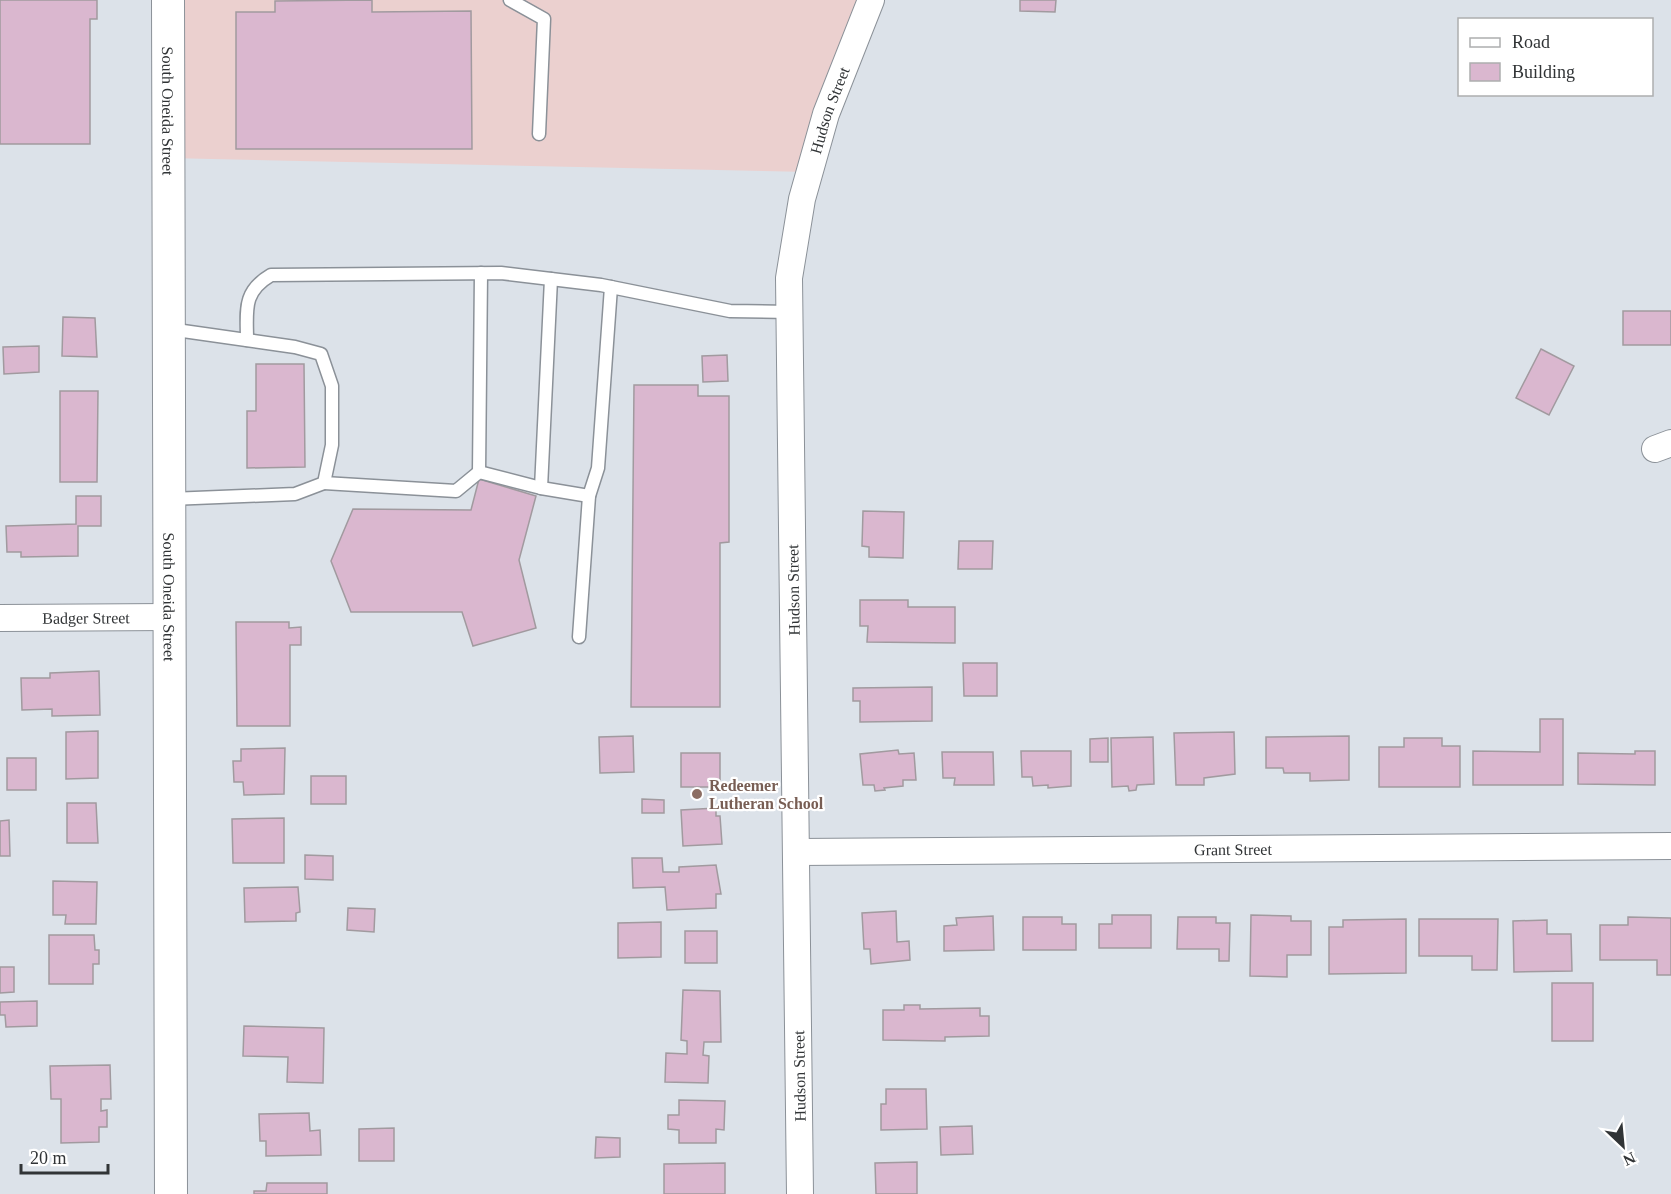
<svg xmlns="http://www.w3.org/2000/svg" width="1671" height="1194" font-family="'Times New Roman',serif">
	<style>
		.industrial { fill: #ebd0cf }
		.building { fill: #dab7cf; stroke: #a19a9f; stroke-width: 1.5 }
		.lines { fill: none; stroke-linecap: round; stroke-linejoin: round }
		.service-casing { stroke: #8b9198; stroke-width: 15 }
		.minor-casing { stroke: #8b9198; stroke-width: 28 }
		.tertiary-casing { stroke: #8b9198; stroke-width: 34 }
		.service { stroke: #fff; stroke-width: 12 }
		.minor { stroke: #fff; stroke-width: 26 }
		.tertiary { stroke: #fff; stroke-width: 32 }
		.education-dot { fill: #8d6e63; stroke: #fff; stroke-width: 2 }
		.labels { text-anchor: middle; stroke-width: 4.5; stroke-linejoin: round; paint-order: stroke }
		.street-label { font-size: 16px; fill: #313436; stroke: #fff }
		.education-label { font-size: 16px; font-weight: bold; fill: #785e54; stroke: #fff; text-anchor: start }
	</style>
	<rect width="100%" height="100%" fill="#dce2e9"/>
	<polygon class="industrial" points="168,0 871,0 810,172 168,158"/>
	<g class="building">
		<polygon points="0,0 97,0 97,19 90,19 90,144 0,144"/>
		<polygon points="372,0 372,12 471,11 472,149 236,149 236,12 275,12 275,1"/>
		<polygon points="1020,0 1056,0 1055,12 1020,11"/>
		<rect x="1623" y="311" width="48" height="34"/>
		<polygon points="63,317 95,318 97,357 62,356"/>
		<polygon points="39,346 39,372 4,374 3,347"/>
		<polygon points="1541,349 1574,366 1549,415 1516,398"/>
		<polygon points="727,355 728,381 703,382 702,356"/>
		<polygon points="256,364 304,364 305,467 247,468 247,411 256,411"/>
		<polygon points="634,385 698,385 698,396 729,396 729,542 720,543 720,707 631,707"/>
		<polygon points="60,391 98,391 97,482 60,482"/>
		<polygon points="479,479 536,496 519,560 536,628 473,646 462,612 351,612 331,561 353,509 471,510"/>
		<polygon points="76,496 101,496 101,526 78,526 78,556 21,557 21,552 7,552 6,526 76,524"/>
		<polygon points="863,511 904,512 903,558 869,557 869,547 862,546"/>
		<polygon points="959,541 993,541 992,569 958,569"/>
		<polygon points="860,600 908,600 908,607 955,607 955,643 867,642 868,626 860,626"/>
		<polygon points="236,622 289,622 289,628 301,627 301,645 290,645 290,726 237,726"/>
		<polygon points="963,663 997,663 997,696 964,696"/>
		<polygon points="99,671 100,715 52,716 52,709 22,710 21,678 50,678 50,673"/>
		<polygon points="932,687 932,721 860,722 860,701 853,701 853,688"/>
		<polygon points="1540,719 1563,719 1563,785 1473,785 1473,751 1540,752"/>
		<polygon points="98,731 98,778 66,779 66,732"/>
		<polygon points="1234,732 1235,774 1204,778 1204,785 1176,785 1174,733"/>
		<polygon points="633,736 634,772 600,773 599,737"/>
		<polygon points="1349,736 1349,780 1310,781 1310,773 1284,773 1283,768 1266,768 1266,737"/>
		<polygon points="1153,737 1154,784 1137,785 1136,790 1129,791 1128,786 1112,787 1111,738"/>
		<polygon points="1108,738 1108,762 1090,762 1090,739"/>
		<polygon points="1404,738 1442,738 1442,746 1460,746 1460,787 1379,787 1379,747 1404,747"/>
		<polygon points="285,748 284,794 244,795 243,782 234,782 233,761 241,761 241,749"/>
		<polygon points="898,750 899,754 914,753 916,780 903,780 903,786 884,788 885,790 875,791 874,785 863,785 860,754"/>
		<polygon points="1021,751 1071,751 1071,786 1048,788 1048,785 1033,786 1032,777 1022,777"/>
		<polygon points="1635,751 1655,751 1655,785 1578,784 1578,753 1635,754"/>
		<polygon points="942,752 993,752 994,785 954,785 955,778 943,778"/>
		<rect x="681" y="753" width="39" height="34"/>
		<rect x="7" y="758" width="29" height="32"/>
		<rect x="311" y="776" width="35" height="28"/>
		<polygon points="642,799 664,800 664,813 642,813"/>
		<polygon points="67,803 96,803 98,843 67,843"/>
		<polygon points="716,808 716,816 720,816 722,844 683,846 681,810"/>
		<polygon points="284,818 284,863 233,863 232,819"/>
		<polygon points="9,820 10,856 0,856 0,821"/>
		<polygon points="305,855 333,856 333,880 305,879"/>
		<polygon points="632,858 662,858 663,872 679,872 679,867 716,865 721,894 716,894 716,908 667,910 665,887 633,888"/>
		<polygon points="53,881 97,882 96,924 65,924 66,915 53,915"/>
		<polygon points="298,887 300,912 296,913 296,921 245,922 244,888"/>
		<polygon points="348,908 375,909 374,932 347,930"/>
		<polygon points="896,911 897,942 909,941 910,960 871,964 870,949 864,949 862,913"/>
		<polygon points="1112,915 1151,915 1151,948 1099,948 1099,924 1112,924"/>
		<polygon points="1251,915 1291,916 1291,921 1311,921 1311,955 1287,955 1287,977 1250,976"/>
		<polygon points="993,916 994,950 944,951 944,926 957,925 956,918"/>
		<polygon points="1023,917 1062,917 1062,924 1076,924 1076,950 1023,950"/>
		<polygon points="1178,917 1216,917 1216,923 1230,923 1229,961 1219,961 1219,949 1177,949"/>
		<polygon points="1628,917 1671,918 1671,975 1657,975 1657,960 1600,960 1600,925 1628,925"/>
		<polygon points="1406,919 1406,973 1329,974 1329,927 1343,927 1343,920"/>
		<polygon points="1419,919 1498,919 1497,970 1472,970 1472,956 1419,956"/>
		<polygon points="1547,920 1547,934 1571,934 1572,971 1514,972 1513,921"/>
		<polygon points="661,922 661,957 618,958 618,923"/>
		<rect x="685" y="931" width="32" height="32"/>
		<polygon points="49,935 94,935 95,950 99,950 99,964 93,964 93,984 49,984"/>
		<polygon points="0,967 14,967 14,992 0,993"/>
		<rect x="1552" y="983" width="41" height="58"/>
		<polygon points="683,990 720,991 721,1042 704,1042 703,1055 709,1056 708,1083 665,1082 666,1053 687,1054 687,1041 681,1040"/>
		<polygon points="37,1001 37,1026 6,1027 5,1015 0,1015 0,1002"/>
		<polygon points="904,1005 920,1005 920,1009 980,1008 980,1016 989,1016 989,1036 945,1037 945,1041 883,1040 883,1010 904,1010"/>
		<polygon points="244,1026 324,1028 323,1083 287,1082 288,1057 243,1056"/>
		<polygon points="110,1065 111,1099 101,1099 101,1111 107,1110 107,1127 99,1127 99,1142 61,1143 61,1099 51,1099 50,1066"/>
		<polygon points="886,1089 926,1089 927,1129 881,1130 881,1104 886,1104"/>
		<polygon points="679,1100 725,1101 724,1130 716,1129 716,1143 679,1143 679,1130 668,1129 668,1115 679,1115"/>
		<polygon points="309,1113 310,1131 320,1130 321,1155 266,1156 266,1141 260,1141 259,1114"/>
		<polygon points="972,1126 973,1154 941,1155 940,1127"/>
		<polygon points="394,1128 394,1161 359,1161 359,1129"/>
		<polygon points="596,1137 620,1138 620,1157 595,1158"/>
		<polygon points="917,1162 917,1194 876,1194 875,1163"/>
		<polygon points="725,1163 725,1194 664,1194 664,1164"/>
		<polygon points="267,1183 327,1183 327,1194 254,1194 254,1191 266,1191"/>
	</g>
	<g class="lines">
		<defs>
			<g id="service">
				<polyline points="510,0 544,19 539,134"/>
				<polyline points="169,329 295,347 321,354 332,386 332,445 324,483 295,494 170,499"/>
				<path d="M247 340C247 311 242 292 271 275L501 273 601 285 730 311 790 312"/>
				<polyline points="479,472 481,273"/>
				<polyline points="324,483 456,491 479,472 541,488 589,496"/>
				<polyline points="541,488 551,279"/>
				<polyline points="579,637 589,496 598,468 611,287"/>
			</g>
			<g id="minor">
				<polyline points="1655,449 1671,443"/>
				<path id="s1" d="M0 618 170 617"/>
				<path id="s2" d="M797 852 1671 846"/>
				<path id="s3" d="M800 1194 789 278 802 199 826 114 871 0"/>
			</g>
			<g id="tertiary">
				<path id="s4" d="M168 0 171 1194"/>
			</g>
		</defs>
		<use href="#service" class="service-casing"/>
		<use href="#minor" class="minor-casing"/>
		<use href="#tertiary" class="tertiary-casing"/>
		<use href="#service" class="service"/>
		<use href="#minor" class="minor"/>
		<use href="#tertiary" class="tertiary"/>
	</g>
	<circle class="education-dot" cx="697" cy="794" r="6"/>
	<g class="labels">
		<g class="street-label">
			<text dy="6" stroke="none"><textPath href="#s3" startOffset="1089">Hudson Street</textPath></text>
			<text dy="6" stroke="none"><textPath href="#s4" startOffset="111">South Oneida Street</textPath></text>
			<text transform="translate(793 590) rotate(-91)" y="6">Hudson Street</text>
			<text dy="6" stroke="none"><textPath href="#s4" startOffset="597">South Oneida Street</textPath></text>
			<text dy="6" stroke="none"><textPath href="#s1" startOffset="86">Badger Street</textPath></text>
			<text dy="6" stroke="none"><textPath href="#s2" startOffset="436">Grant Street</textPath></text>
			<text transform="translate(799 1076) rotate(-91)" y="6">Hudson Street</text>
		</g>
		<g class="education-label">
			<text x="709" y="791">Redeemer<tspan x="709" dy="18">Lutheran School</tspan></text>
		</g>
	</g>
	<rect x="1458" y="18" width="195" height="78" fill="#ffffff" stroke="#adaeaf" stroke-width="1.5"/>
	<rect x="1470" y="38" width="30" height="9" fill="#ffffff" stroke="#adaeaf" stroke-width="1.5"/>
	<text x="1512" y="48" font-size="18" fill="#313436">Road</text>
	<rect x="1470" y="63" width="30" height="18" fill="#dab7cf" stroke="#adaeaf" stroke-width="1.5"/>
	<text x="1512" y="78" font-size="18" fill="#313436">Building</text>
	<g transform="translate(1623 1146) rotate(154)" stroke="#ffffff" stroke-width="4.5" paint-order="stroke">
	<path d="M0-4.5L10 22L0 15L-10 22Z" fill="#313436"/>
	<text y="-9" font-size="16" font-weight="bold" text-anchor="middle" fill="#313436">N</text>
	</g>
	<path d="M21 1164v9h87v-9" fill="none" stroke="#313436" stroke-width="3"/>
	<text x="30" y="1164" font-size="18" fill="#313436" stroke="#ffffff" stroke-width="4.5" paint-order="stroke">20 m</text>
</svg>
